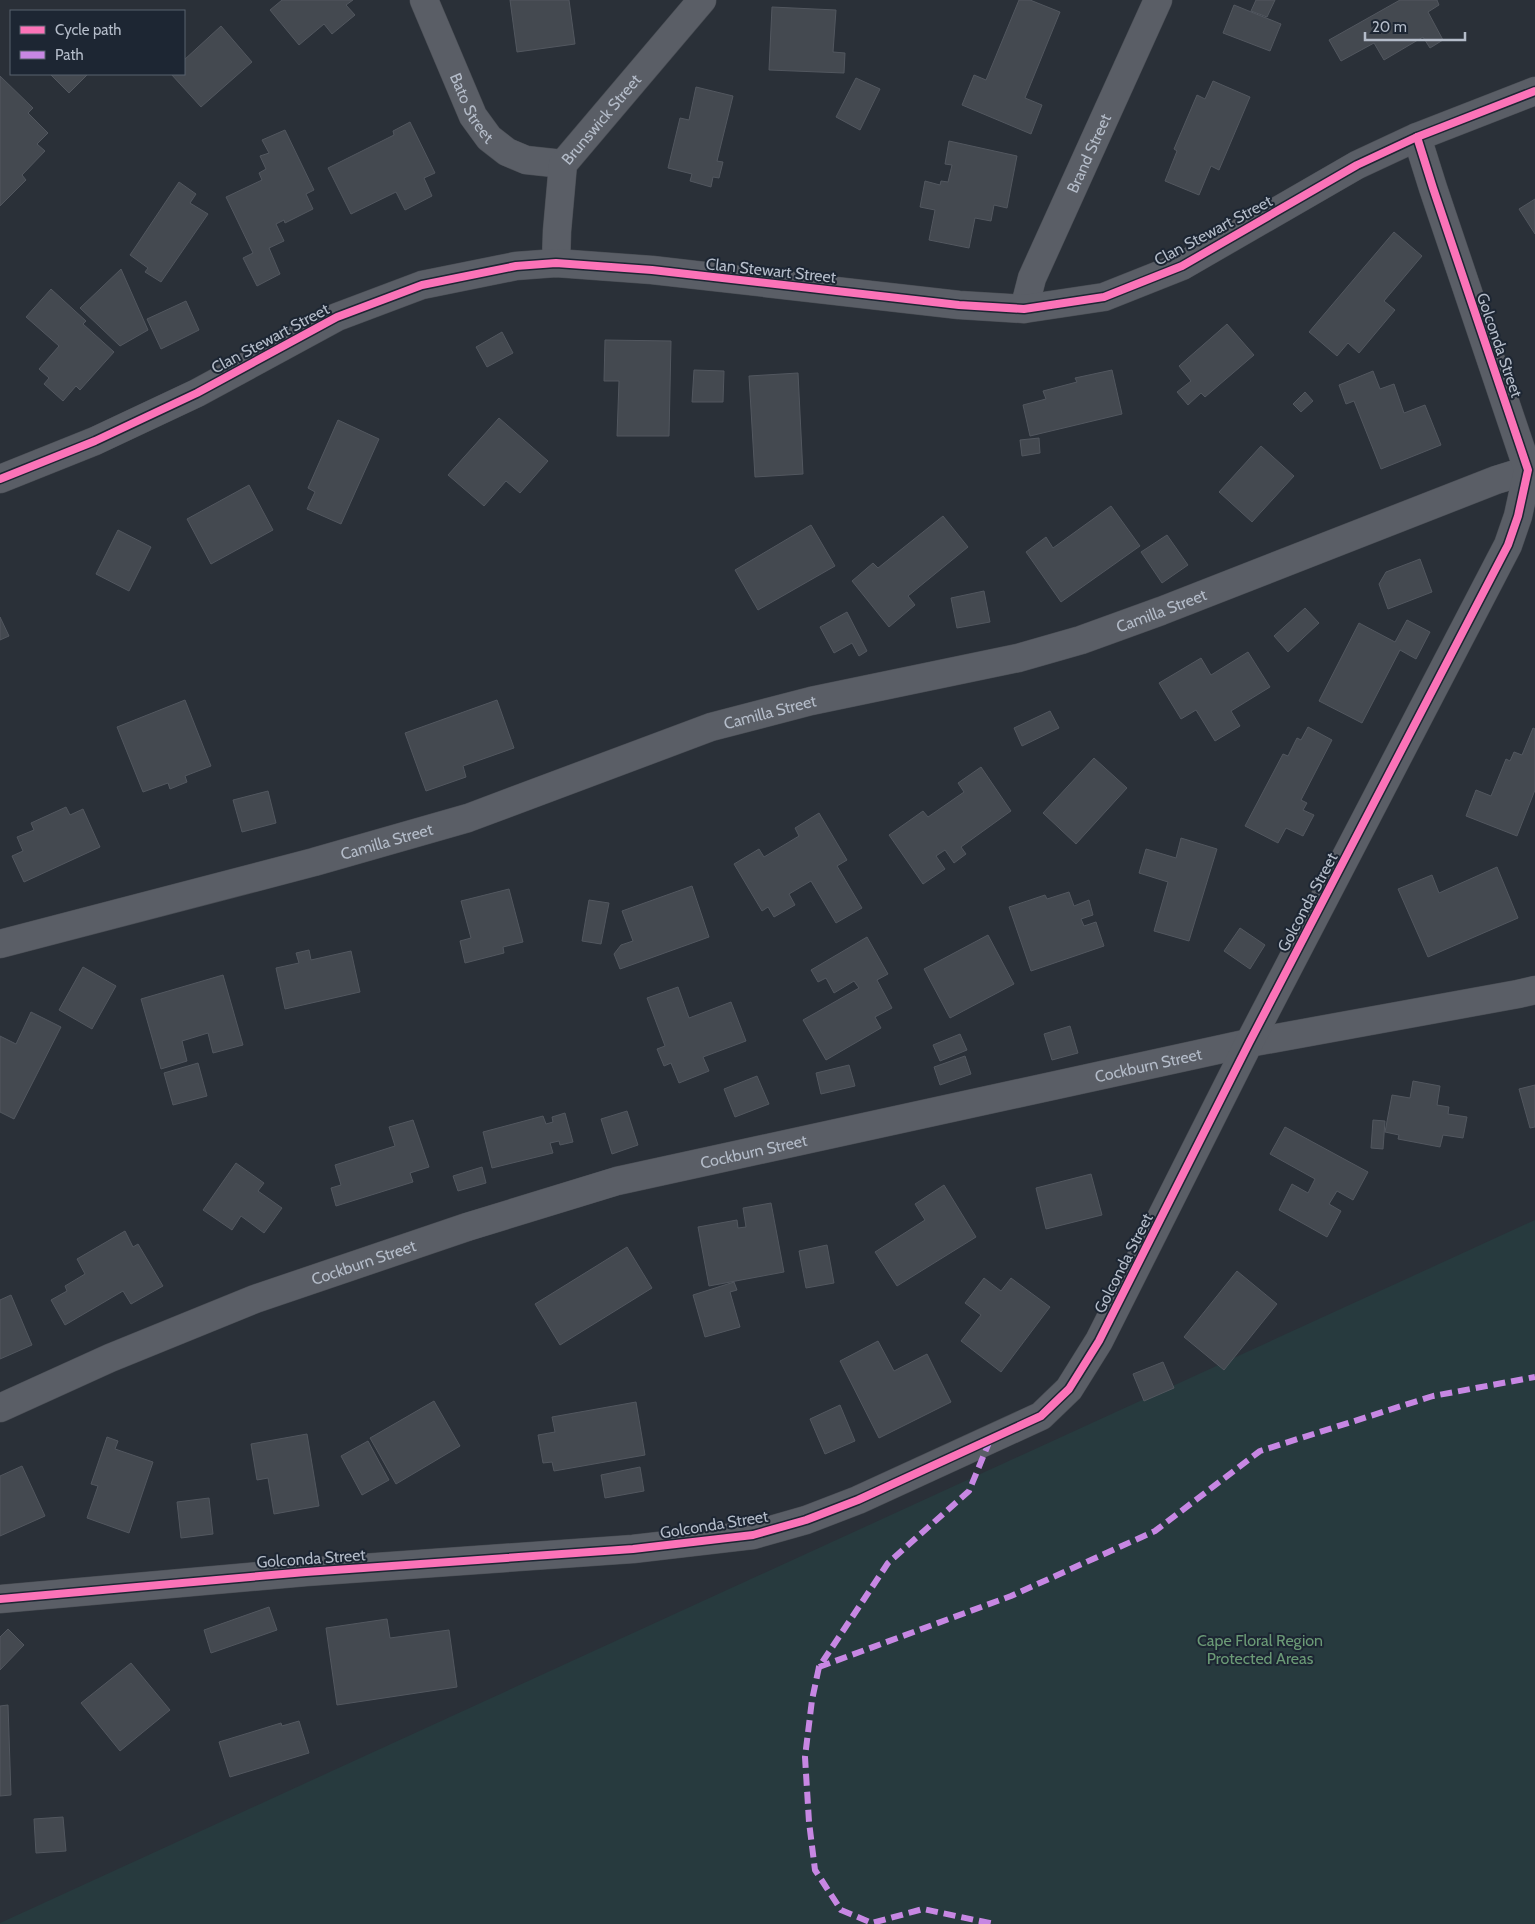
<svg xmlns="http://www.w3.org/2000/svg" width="1535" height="1924" font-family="Cabin,sans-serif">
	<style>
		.green { fill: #273a3e }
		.building { fill: #444950; stroke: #52575f }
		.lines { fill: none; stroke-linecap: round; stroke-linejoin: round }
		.street-casing { stroke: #484c53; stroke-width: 29 }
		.street { stroke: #5a5e66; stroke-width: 28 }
		.quiet { stroke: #c787e3; stroke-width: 6; stroke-dasharray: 12 6; stroke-linecap: butt }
		.cycleway-casing { stroke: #1d2633; stroke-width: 11 }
		.cycleway { stroke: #fb73b8; stroke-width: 8 }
		.labels { text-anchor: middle; stroke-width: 4; stroke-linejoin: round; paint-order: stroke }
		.street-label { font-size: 16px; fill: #b4bcc9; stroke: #1d2633 }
		.park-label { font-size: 16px; fill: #6b9a76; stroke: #1d2633 }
	</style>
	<rect width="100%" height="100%" fill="#2a3038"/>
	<polygon class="green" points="1535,1220 1535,1924 0,1924 0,1923"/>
	<g class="building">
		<polygon points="282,0 353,0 346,5 355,15 332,34 324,24 299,45 270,10"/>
		<polygon points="510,0 569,0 575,44 517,52"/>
		<polygon points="1019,0 1030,0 1060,12 1025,98 1042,105 1031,134 962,105 974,75 986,80"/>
		<polygon points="1256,0 1275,0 1267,17 1251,11"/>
		<polygon points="1400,0 1437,0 1439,5 1428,12 1443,40 1430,48 1423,37 1384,60 1374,43 1341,61 1329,40"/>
		<polygon points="1234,5 1281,24 1270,51 1223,33"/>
		<polygon points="772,7 836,10 833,52 845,53 844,73 769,70"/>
		<polygon points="221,26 252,62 201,107 171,74 184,74 184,60"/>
		<polygon points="50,74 88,74 69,93"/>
		<polygon points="0,76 33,108 28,113 48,133 37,144 45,151 22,175 26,180 0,206"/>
		<polygon points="856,78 880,89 860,130 836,117"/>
		<polygon points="1213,81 1250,97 1219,170 1211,166 1199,195 1165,181 1177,151 1174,149 1197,95 1205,99"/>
		<polygon points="696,87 733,96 717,161 723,162 719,178 713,177 711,187 690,181 692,174 668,168 680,118 689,120"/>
		<polygon points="410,122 435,173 424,178 432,196 405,210 396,192 351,214 328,168 394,135 393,131"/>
		<polygon points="285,130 314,190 306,194 313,209 285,223 284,220 276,224 284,241 269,248 280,274 257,286 243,258 253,253 226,197 262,180 259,173 266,169 260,156 269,153 262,140"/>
		<polygon points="949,141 1017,156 1007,208 994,205 991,221 975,218 969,248 929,240 935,210 920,207 925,181 940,185 941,181 948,182 952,165 945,164"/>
		<polygon points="179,182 196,194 190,203 208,214 161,282 145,272 148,268 130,255"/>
		<polygon points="1535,199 1535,234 1519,209"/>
		<polygon points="1394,232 1422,256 1384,301 1395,310 1359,353 1348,343 1337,356 1309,332"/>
		<polygon points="121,269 148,330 120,346 80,308"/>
		<polygon points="51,289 86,321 83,324 114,352 80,390 76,386 63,401 44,384 49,378 39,369 59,346 26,317"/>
		<polygon points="186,301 199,330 161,349 147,319"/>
		<polygon points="1227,324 1254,355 1205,397 1201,393 1188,405 1177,392 1191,381 1179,366"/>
		<polygon points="502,332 513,353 487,367 476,347"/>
		<polygon points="605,340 671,341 669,436 617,436 619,381 604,381"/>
		<polygon points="694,370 724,371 723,402 692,402"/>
		<polygon points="1112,370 1122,414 1030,436 1023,405 1046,399 1043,391 1077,382 1075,378"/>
		<polygon points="1373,371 1380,389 1394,384 1404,413 1425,405 1441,445 1381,469 1354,401 1346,404 1339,385"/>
		<polygon points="798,373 803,474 755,477 749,376"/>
		<polygon points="1305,392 1313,401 1301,412 1293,404"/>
		<polygon points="499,418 548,461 520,493 506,481 484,506 448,475"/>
		<polygon points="338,420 379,439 341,524 307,509 315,492 308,488"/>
		<polygon points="1039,438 1040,453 1022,456 1020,440"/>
		<polygon points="1261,446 1294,476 1252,522 1219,492"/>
		<polygon points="249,485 273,530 211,564 187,519"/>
		<polygon points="1111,506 1140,546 1061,602 1026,552 1046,537 1053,548"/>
		<polygon points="943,516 968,547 908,596 915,605 889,627 852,581 873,563 878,568"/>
		<polygon points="811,525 835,566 758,610 735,570"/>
		<polygon points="118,530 151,547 129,591 96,574"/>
		<polygon points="1167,535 1188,565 1162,583 1141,552"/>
		<polygon points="1420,559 1432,592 1388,609 1379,584 1386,572"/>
		<polygon points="984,591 990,622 957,628 951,598"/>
		<polygon points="1305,608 1319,623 1288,652 1274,636"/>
		<polygon points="847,612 867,651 859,656 852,643 834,653 820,627"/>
		<polygon points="0,617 9,636 0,640"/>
		<polygon points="1407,620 1430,632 1416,659 1400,650 1362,723 1319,701 1359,623 1395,642"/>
		<polygon points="1248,652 1270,687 1231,711 1240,726 1215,741 1196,710 1181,719 1159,683 1201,658 1211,675"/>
		<polygon points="185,700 211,766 185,776 187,782 170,789 168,783 143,792 117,727"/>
		<polygon points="497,700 514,748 463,766 466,777 426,791 405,733"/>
		<polygon points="1050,711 1059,728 1022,746 1014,728"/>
		<polygon points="1308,727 1332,740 1301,800 1307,803 1303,810 1314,815 1303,836 1286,828 1278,843 1245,826 1283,754 1288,756 1297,738 1301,740"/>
		<polygon points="1533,728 1535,729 1535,790 1517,836 1466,816 1476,790 1491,796 1506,759 1510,761 1514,752 1522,755"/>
		<polygon points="1094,758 1127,788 1076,844 1043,813"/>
		<polygon points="981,767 1011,811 961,847 966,854 954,863 945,850 936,856 945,869 923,884 889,835 923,811 928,817 964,792 958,783"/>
		<polygon points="268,791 276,823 242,832 233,800"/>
		<polygon points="66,807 70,815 83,809 100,847 24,882 12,856 23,851 17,837 34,830 31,823"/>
		<polygon points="819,813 847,860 837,866 862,908 836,923 811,881 789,894 795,905 774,917 768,907 762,911 734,864 759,849 764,857 799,836 795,828"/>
		<polygon points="1181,838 1217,849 1189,941 1154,931 1168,882 1139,873 1146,849 1176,858"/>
		<polygon points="1497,867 1518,918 1428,957 1398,889 1432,875 1439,893"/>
		<polygon points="692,886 709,937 620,969 614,954 621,945 633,941 622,911"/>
		<polygon points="509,889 523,942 503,947 504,953 465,963 460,941 471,938 461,901"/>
		<polygon points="1069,892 1074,906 1089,900 1093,915 1081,919 1084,926 1096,922 1104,946 1031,971 1009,907 1045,895 1047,899"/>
		<polygon points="589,900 609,903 601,944 582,941"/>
		<polygon points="1240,928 1265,945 1250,969 1224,951"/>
		<polygon points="988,935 1014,984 950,1018 924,969"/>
		<polygon points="867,937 888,974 877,980 892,1008 875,1017 881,1028 826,1060 803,1020 859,988 854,981 834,993 826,978 818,982 811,970"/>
		<polygon points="309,950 311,960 351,951 360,992 285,1009 276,968 299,963 296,953"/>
		<polygon points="83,967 116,986 92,1029 59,1010"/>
		<polygon points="223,975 243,1045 213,1053 208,1033 182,1041 187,1061 161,1069 141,999"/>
		<polygon points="678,987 689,1018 731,1002 746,1041 703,1057 709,1071 679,1083 671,1063 664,1066 657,1049 665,1046 647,998"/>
		<polygon points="31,1012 61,1027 14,1119 0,1112 0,1036 16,1044"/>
		<polygon points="1070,1026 1078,1053 1052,1060 1044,1034"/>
		<polygon points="960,1034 967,1050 940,1061 933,1045"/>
		<polygon points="965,1056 971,1074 940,1085 934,1067"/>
		<polygon points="198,1063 207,1096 173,1105 164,1073"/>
		<polygon points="849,1065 855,1086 821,1094 816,1073"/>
		<polygon points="757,1076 769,1104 735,1117 724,1089"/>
		<polygon points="1413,1081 1440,1086 1437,1105 1449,1107 1448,1114 1467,1117 1463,1138 1443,1135 1440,1147 1398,1139 1399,1135 1385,1132 1392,1095 1410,1098"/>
		<polygon points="1535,1085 1535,1127 1530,1128 1519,1089"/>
		<polygon points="627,1111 638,1145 612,1154 601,1119"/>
		<polygon points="565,1113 573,1142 560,1145 559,1141 550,1143 553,1153 492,1168 483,1132 543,1116 546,1124 553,1122 552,1117"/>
		<polygon points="413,1120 429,1167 410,1173 413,1182 336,1206 331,1188 341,1185 335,1165 395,1146 389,1127"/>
		<polygon points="1373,1120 1385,1121 1383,1149 1371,1148"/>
		<polygon points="1285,1127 1368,1172 1353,1200 1337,1191 1329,1204 1341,1211 1327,1237 1279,1210 1292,1184 1308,1193 1315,1179 1270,1154"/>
		<polygon points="236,1163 264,1183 258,1191 282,1208 264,1233 241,1216 232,1230 203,1210"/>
		<polygon points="482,1167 486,1183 458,1191 453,1176"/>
		<polygon points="1091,1174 1102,1215 1046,1229 1036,1188"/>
		<polygon points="944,1185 976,1237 897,1286 875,1252 925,1220 915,1204"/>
		<polygon points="771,1203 784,1272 709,1286 698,1227 737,1220 738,1228 746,1227 743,1208"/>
		<polygon points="125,1231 133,1247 138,1244 163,1286 131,1304 123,1291 65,1325 51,1300 67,1291 65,1286 85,1274 77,1259"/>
		<polygon points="827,1245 834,1283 806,1288 799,1251"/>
		<polygon points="627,1247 652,1288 560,1345 535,1304"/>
		<polygon points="1237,1271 1277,1304 1224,1370 1184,1337"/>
		<polygon points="984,1278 1001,1291 1011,1278 1050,1307 1001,1372 961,1341 981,1315 965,1303"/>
		<polygon points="734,1282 737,1290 730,1292 740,1327 705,1337 693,1295"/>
		<polygon points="11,1295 32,1345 0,1359 0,1300"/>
		<polygon points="878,1341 894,1371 927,1354 951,1402 879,1438 840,1361"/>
		<polygon points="1163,1362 1174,1388 1144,1401 1133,1374"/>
		<polygon points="434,1401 460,1446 396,1484 370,1438"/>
		<polygon points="636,1402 645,1455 554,1471 552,1462 543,1463 538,1435 555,1432 552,1417"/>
		<polygon points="840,1405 855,1441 825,1454 810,1419"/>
		<polygon points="307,1434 319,1506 274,1514 268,1478 257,1480 251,1444"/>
		<polygon points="107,1437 118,1441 115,1449 153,1462 129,1533 87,1518 98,1486 91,1484"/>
		<polygon points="368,1441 389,1480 362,1495 341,1456"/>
		<polygon points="22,1466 45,1516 0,1536 0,1476"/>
		<polygon points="640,1467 644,1491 605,1498 601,1475"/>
		<polygon points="209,1498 213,1534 181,1538 177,1502"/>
		<polygon points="269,1607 277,1630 211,1653 204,1630"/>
		<polygon points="387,1619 390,1638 449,1630 457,1687 337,1705 326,1628"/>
		<polygon points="8,1629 24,1645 0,1670 0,1637"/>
		<polygon points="131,1663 170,1710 120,1751 81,1703"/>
		<polygon points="8,1705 11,1795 0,1796 0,1706"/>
		<polygon points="299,1721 309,1753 230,1777 219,1742 281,1723 282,1726"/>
		<polygon points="63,1817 66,1851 36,1853 34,1819"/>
	</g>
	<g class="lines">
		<defs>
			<g id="street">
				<path id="s1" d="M424 0 473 116 489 138 507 152 526 160 563 164"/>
				<path id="s2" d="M556 263 557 231 563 164 702 0"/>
				<path id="s3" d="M1024 309 1032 278 1158 0"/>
				<polyline points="0,479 95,441 197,393 337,317 422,285 516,266 556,263 652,270 959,305 1024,309 1104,297 1182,266 1357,165 1417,137 1535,91"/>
				<path id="s4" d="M0 944 314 862 468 818 711 727 811 701 1018 658 1081 640 1161 611 1496 480 1535 468"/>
				<path id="s5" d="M0 1408 110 1358 255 1299 467 1227 617 1181 1249 1043 1518 994 1535 990"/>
				<polyline points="0,1599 306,1572 633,1549 753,1535 806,1520 858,1500 1041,1416 1069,1389 1099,1341 1249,1043 1508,545 1518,516 1528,470 1433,188 1417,137"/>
			</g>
		</defs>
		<use href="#street" class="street-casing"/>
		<use href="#street" class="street"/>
		<g class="quiet">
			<polyline points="990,1440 969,1491 888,1563 819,1667 1011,1596 1155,1531 1260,1451 1433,1396 1535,1377"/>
			<polyline points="819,1667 812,1700 805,1757 809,1822 815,1870 841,1910 872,1923 923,1909 994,1924"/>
		</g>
		<defs>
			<g id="cycleway">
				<polyline points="0,479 95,441 197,393 337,317 422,285 516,266 556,263 652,270 959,305 1024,309 1104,297 1182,266 1357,165 1417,137 1535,91"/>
				<polyline points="0,1599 306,1572 633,1549 753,1535 806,1520 858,1500 1041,1416 1069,1389 1099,1341 1249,1043 1508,545 1518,516 1528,470 1433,188 1417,137"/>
			</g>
		</defs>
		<use href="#cycleway" class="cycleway-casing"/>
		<use href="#cycleway" class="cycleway"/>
	</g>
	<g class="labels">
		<g class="street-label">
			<text dy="6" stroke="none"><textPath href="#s1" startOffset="118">Bato Street</textPath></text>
			<text dy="6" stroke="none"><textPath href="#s2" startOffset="158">Brunswick Street</textPath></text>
			<text dy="6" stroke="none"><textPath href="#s3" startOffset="169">Brand Street</textPath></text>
			<text transform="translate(1213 230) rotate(-28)" y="6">Clan Stewart Street</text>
			<text transform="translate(771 270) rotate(6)" y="6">Clan Stewart Street</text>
			<text transform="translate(270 338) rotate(-28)" y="6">Clan Stewart Street</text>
			<text transform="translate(1500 345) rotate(71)" y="6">Golconda Street</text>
			<text dy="6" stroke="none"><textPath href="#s4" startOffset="1210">Camilla Street</textPath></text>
			<text dy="6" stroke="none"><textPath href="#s4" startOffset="805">Camilla Street</textPath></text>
			<text dy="6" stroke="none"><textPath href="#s4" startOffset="400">Camilla Street</textPath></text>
			<text transform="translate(1307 902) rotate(-62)" y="6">Golconda Street</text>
			<text dy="6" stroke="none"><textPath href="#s5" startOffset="1202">Cockburn Street</textPath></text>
			<text dy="6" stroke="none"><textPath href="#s5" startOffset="798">Cockburn Street</textPath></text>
			<text dy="6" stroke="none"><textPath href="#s5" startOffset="392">Cockburn Street</textPath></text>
			<text transform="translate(1123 1263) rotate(-63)" y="6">Golconda Street</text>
			<text transform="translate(714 1524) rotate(-9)" y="6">Golconda Street</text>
			<text transform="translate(311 1558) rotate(-4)" y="6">Golconda Street</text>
		</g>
		<g class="park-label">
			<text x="1260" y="1646">Cape Floral Region<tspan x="1260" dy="18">Protected Areas</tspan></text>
		</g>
	</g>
	<rect x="10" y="10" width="175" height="65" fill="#1d2633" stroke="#59626f"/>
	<rect x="20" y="26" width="25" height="8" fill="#fb73b8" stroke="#59626f"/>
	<text x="55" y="35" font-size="15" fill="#b4bcc9">Cycle path</text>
	<rect x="20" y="51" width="25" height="8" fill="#c787e3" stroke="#59626f"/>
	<text x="55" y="60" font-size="15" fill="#b4bcc9">Path</text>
	<path d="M1365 32v8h100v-8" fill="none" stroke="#b4bcc9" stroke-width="2.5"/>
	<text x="1372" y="32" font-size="15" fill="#b4bcc9" stroke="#1d2633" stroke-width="4" paint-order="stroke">20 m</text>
</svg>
